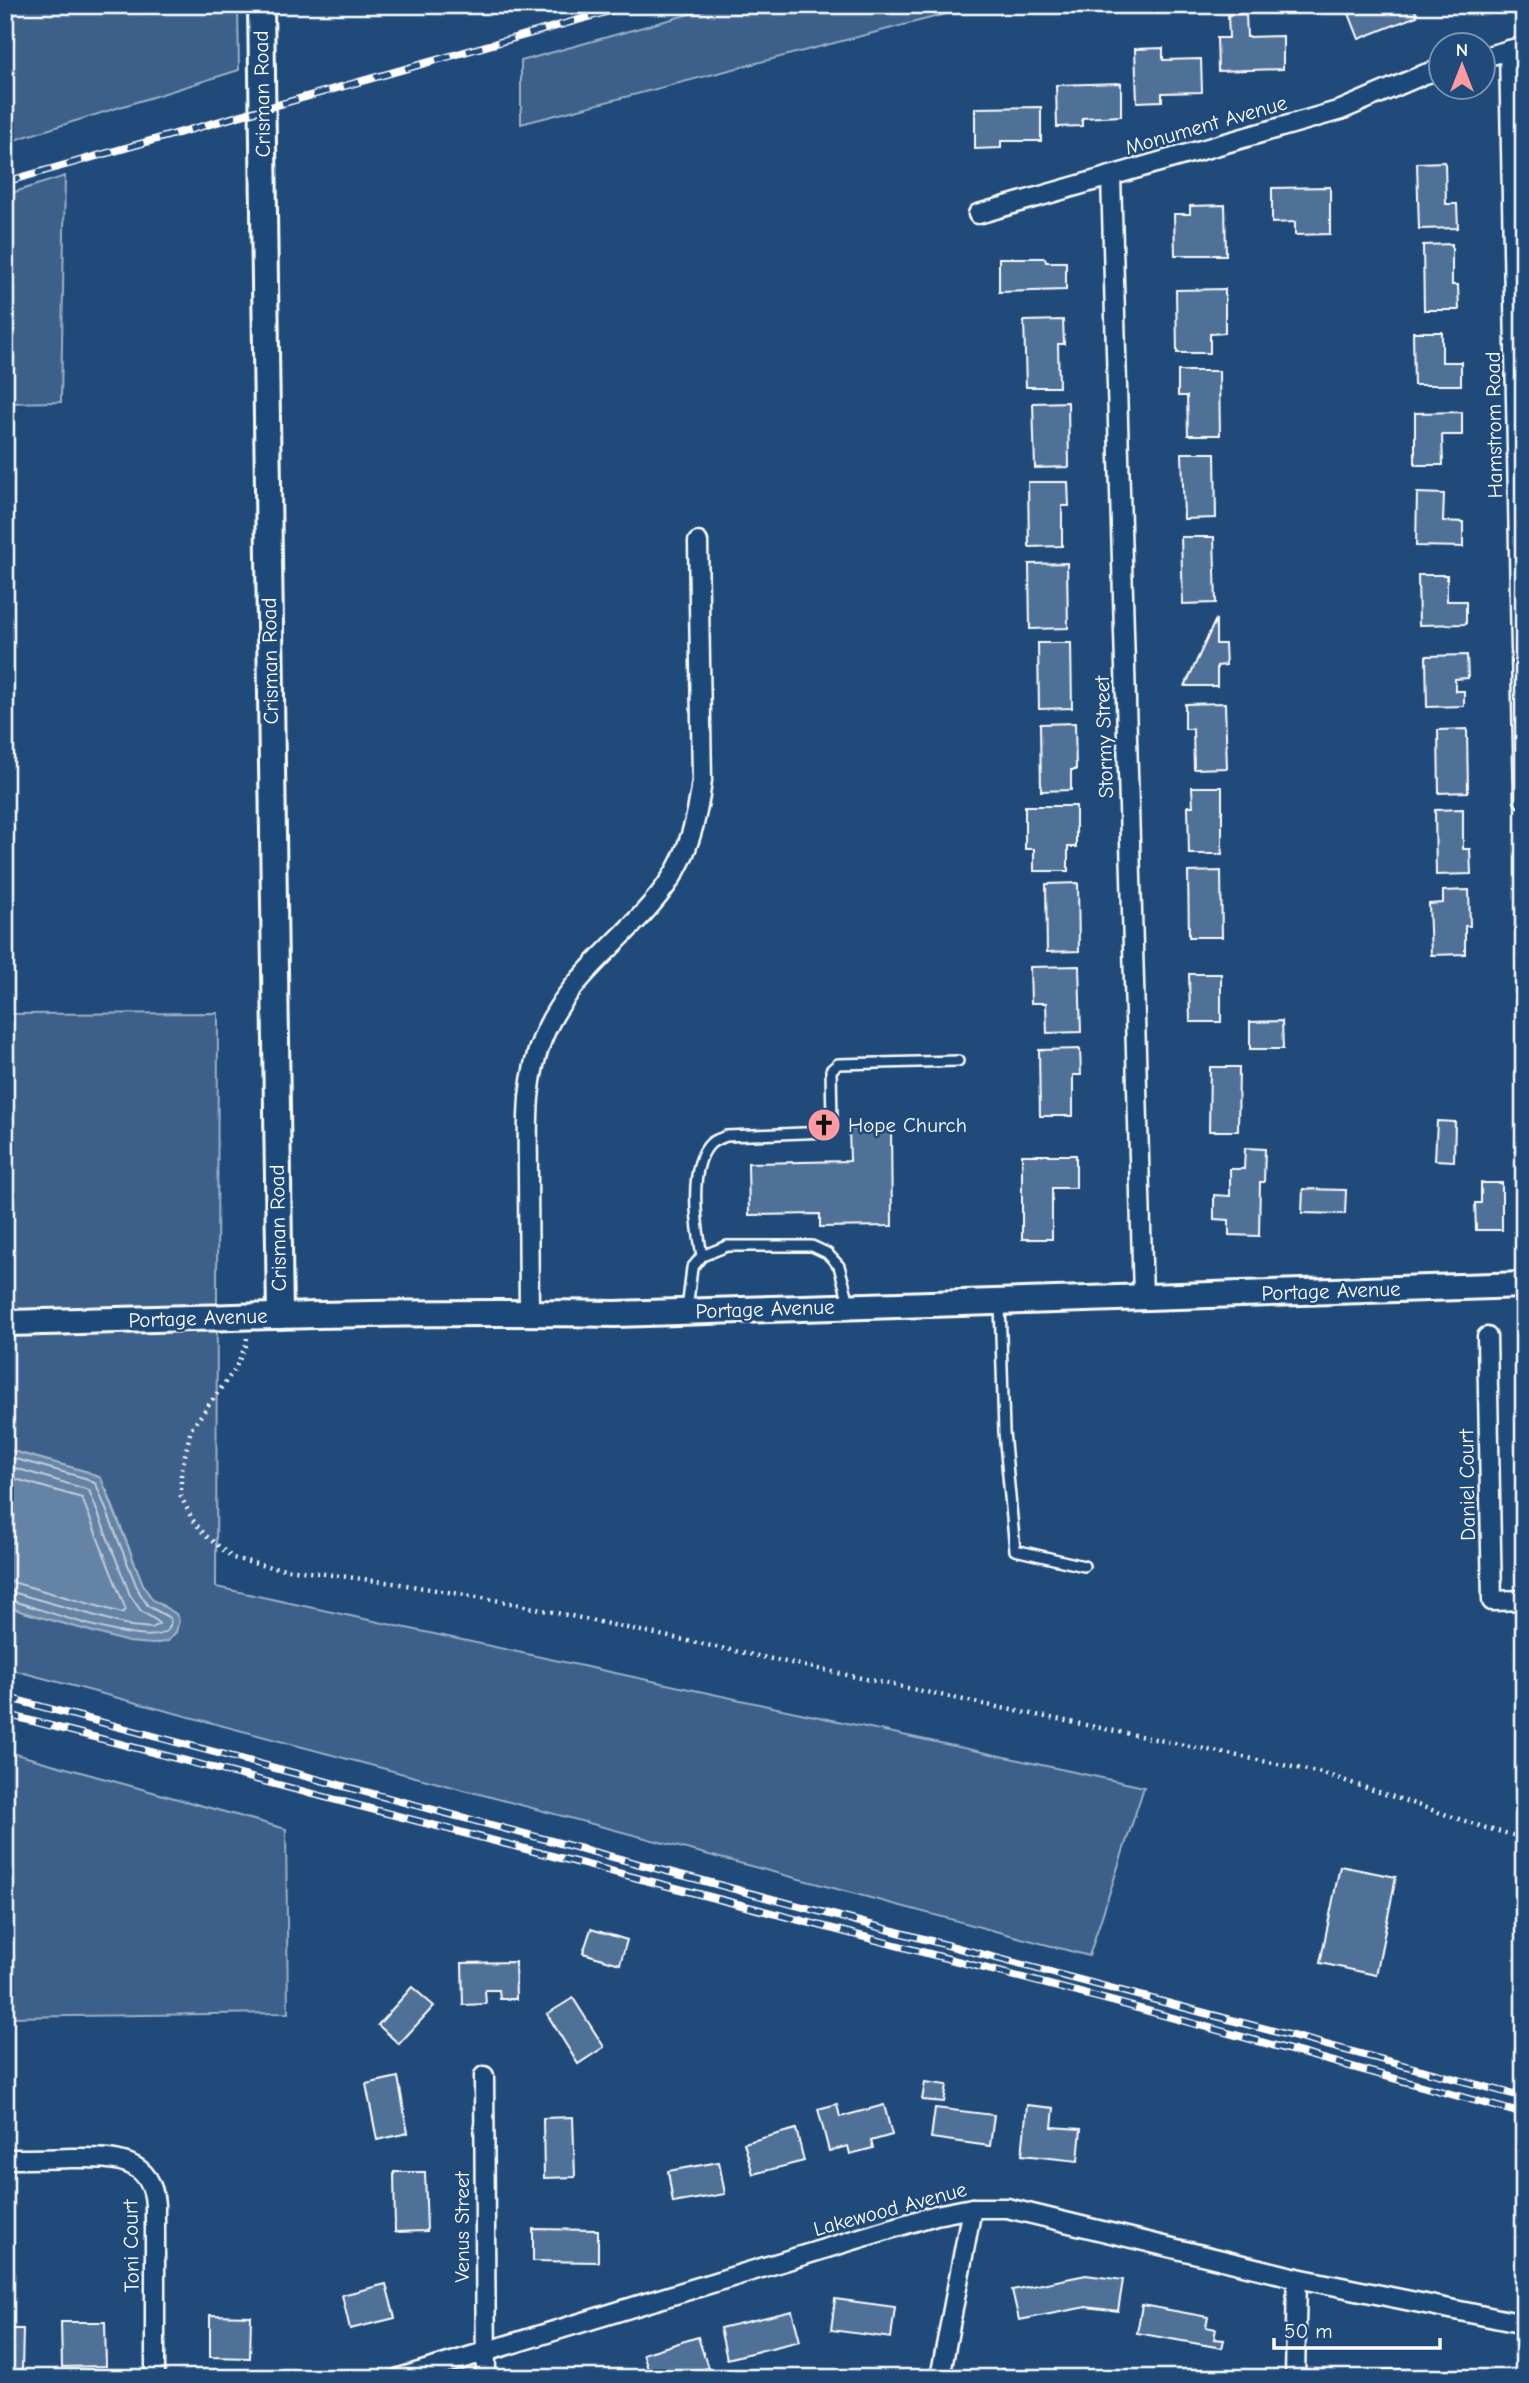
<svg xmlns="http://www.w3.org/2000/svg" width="1529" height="2383" font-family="'Comic Neue',sans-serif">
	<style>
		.green { fill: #3c618b; stroke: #9eb0c5; stroke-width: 2 }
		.water { fill: #6583a4; stroke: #a3b5c8; stroke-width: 2 }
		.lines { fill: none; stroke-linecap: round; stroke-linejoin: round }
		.shore { stroke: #c1cddb; stroke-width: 2 }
		.building { fill: #507197; stroke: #fff; stroke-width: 2 }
		.lane-casing { stroke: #fff; stroke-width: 14 }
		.street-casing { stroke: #fff; stroke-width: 23 }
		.secondary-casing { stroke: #fff; stroke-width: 30 }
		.path { stroke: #fff; stroke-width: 4.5; stroke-dasharray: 2 5; stroke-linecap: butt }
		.lane { stroke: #1f4a7a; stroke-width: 9 }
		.street { stroke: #1f4a7a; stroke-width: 18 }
		.secondary { stroke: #1f4a7a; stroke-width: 24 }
		.rail-casing { stroke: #fff; stroke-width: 8 }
		.rail { stroke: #1f4a7a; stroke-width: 5; stroke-dasharray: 16; stroke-linecap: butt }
		.labels { text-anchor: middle; stroke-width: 5; stroke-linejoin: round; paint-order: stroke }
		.street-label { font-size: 21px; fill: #fff; stroke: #1f4a7a }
		.poi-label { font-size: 21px; fill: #fff; stroke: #1f4a7a; text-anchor: start }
	</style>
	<rect width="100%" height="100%" fill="#1f4a7a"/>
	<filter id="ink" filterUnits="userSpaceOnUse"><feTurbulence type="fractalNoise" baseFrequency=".0143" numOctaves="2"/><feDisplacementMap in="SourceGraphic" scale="14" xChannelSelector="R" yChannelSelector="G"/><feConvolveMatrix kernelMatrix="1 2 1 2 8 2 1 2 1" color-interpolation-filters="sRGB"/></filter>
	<g filter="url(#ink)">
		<g class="green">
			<polygon points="5,5 238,5 239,70 5,143"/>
			<polygon points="722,5 981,5 521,124 521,61"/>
			<polygon points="65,176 61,402 5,403 5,195"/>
			<polygon points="218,1013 216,1587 1144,1787 1089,1956 5,1668 5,1605 23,1612 164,1606 153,1601 144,1587 107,1491 88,1472 5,1449 5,1014"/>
			<polygon points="5,1751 286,1829 288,2013 5,2017"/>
		</g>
		<polygon class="water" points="5,1449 88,1472 101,1478 144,1587 153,1600 176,1614 179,1620 176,1632 168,1641 153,1644 128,1642 23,1612 5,1605"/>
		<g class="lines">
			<g class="shore">
				<path d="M5 1456 85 1478 96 1484 138 1590 148 1606 170 1618C180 1666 24 1601 5 1599"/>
				<polyline points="5,1465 89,1490 130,1595 141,1611 157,1621 159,1624 152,1628 131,1626 5,1590"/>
				<polyline points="5,1476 82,1498 126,1610 122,1613 5,1580"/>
			</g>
		</g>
		<g class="building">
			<polygon points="1363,5 1413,5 1417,16 1359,39 1348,11"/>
			<polygon points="1246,14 1247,37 1283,36 1283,69 1218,71 1217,38 1229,38 1228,15"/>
			<polygon points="1163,48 1163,60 1201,59 1202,92 1162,93 1162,101 1137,102 1135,49"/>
			<polygon points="1121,83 1121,116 1082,118 1082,126 1057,127 1056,85"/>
			<polygon points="1041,107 1041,141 1001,141 1001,148 975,149 975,108"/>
			<polygon points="1445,162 1446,204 1457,204 1458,228 1419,229 1417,163"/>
			<polygon points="1330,187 1330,234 1295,235 1295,222 1272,223 1272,188"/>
			<polygon points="1225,205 1226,255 1175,255 1174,214 1190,214 1190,206"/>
			<polygon points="1452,244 1452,285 1458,285 1459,310 1424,310 1423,245"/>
			<polygon points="999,258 1045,258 1046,262 1066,262 1066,290 999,292"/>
			<polygon points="1225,289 1225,333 1210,334 1210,353 1177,353 1176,290"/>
			<polygon points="1063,320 1064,344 1058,344 1059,387 1026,387 1024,321"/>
			<polygon points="1413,332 1442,332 1442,362 1461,362 1461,385 1414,385"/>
			<polygon points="1178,371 1219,371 1220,435 1188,435 1187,396 1178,396"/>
			<polygon points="1068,402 1069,467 1035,468 1033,403"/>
			<polygon points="1462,412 1462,435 1442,435 1443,465 1415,465 1415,413"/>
			<polygon points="1182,453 1215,453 1216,518 1184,519"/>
			<polygon points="1028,482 1068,482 1069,506 1062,506 1062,546 1029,547"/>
			<polygon points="1417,493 1444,494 1443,521 1463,522 1463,547 1416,546"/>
			<polygon points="1181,537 1214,537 1216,603 1183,604"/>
			<polygon points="1067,563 1068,628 1030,629 1029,564"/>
			<polygon points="1418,575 1447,575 1447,601 1466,601 1466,624 1419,625"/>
			<polygon points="1216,619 1216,644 1225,644 1226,665 1217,666 1217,686 1185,686"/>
			<polygon points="1038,643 1071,643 1072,708 1039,709"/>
			<polygon points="1467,655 1468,678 1455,679 1455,691 1464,691 1464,706 1427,707 1426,656"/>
			<polygon points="1225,703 1227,768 1194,769 1193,729 1185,729 1185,704"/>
			<polygon points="1075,723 1076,770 1071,770 1071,790 1041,791 1040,724"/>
			<polygon points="1467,729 1468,792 1439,793 1438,730"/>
			<polygon points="1192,787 1222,787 1222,854 1189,854 1188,806 1193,806"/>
			<polygon points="1025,806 1076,806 1076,847 1068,847 1068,871 1034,871 1034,849 1025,849"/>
			<polygon points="1463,809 1463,849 1470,849 1471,874 1436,875 1435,810"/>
			<polygon points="1221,871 1222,937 1189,937 1188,872"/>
			<polygon points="1078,883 1079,951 1047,952 1046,884"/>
			<polygon points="1469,890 1470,926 1465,926 1465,954 1431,955 1429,904 1443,903 1443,891"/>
			<polygon points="1079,966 1081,1032 1047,1033 1046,1003 1031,1003 1030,967"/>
			<polygon points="1189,974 1221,974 1221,1022 1190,1022"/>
			<polygon points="1282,1021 1283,1049 1250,1049 1250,1022"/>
			<polygon points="1080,1049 1081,1075 1073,1075 1073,1116 1040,1116 1039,1050"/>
			<polygon points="1210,1067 1239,1067 1238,1131 1209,1131"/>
			<polygon points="1437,1121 1455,1122 1454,1161 1435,1160"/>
			<polygon points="891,1128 892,1226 820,1227 820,1214 749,1215 748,1163 850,1161 849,1129"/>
			<polygon points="1245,1148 1265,1149 1264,1182 1260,1182 1259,1236 1229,1235 1229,1220 1214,1219 1214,1195 1230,1196 1230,1169 1244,1169"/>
			<polygon points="1022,1155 1076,1155 1076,1188 1052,1188 1052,1239 1022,1239"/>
			<polygon points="1481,1183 1502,1183 1502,1230 1476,1230 1475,1203 1481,1203"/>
			<polygon points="1303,1189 1346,1190 1345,1214 1302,1213"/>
			<polygon points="1340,1866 1396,1877 1376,1975 1320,1963"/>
			<polygon points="591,1929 627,1940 620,1964 583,1953"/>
			<polygon points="515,1962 516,1999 500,1999 499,1990 485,1990 486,2004 463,2005 462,1963"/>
			<polygon points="412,1987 434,2006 399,2044 378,2025"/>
			<polygon points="573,1998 604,2047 578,2064 547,2014"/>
			<polygon points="398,2077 408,2133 377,2140 366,2084"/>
			<polygon points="925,2082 947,2085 944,2102 922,2100"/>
			<polygon points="837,2104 840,2117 884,2105 892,2135 871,2141 873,2148 850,2154 848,2146 829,2151 818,2109"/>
			<polygon points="1027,2105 1054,2108 1052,2127 1081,2129 1078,2161 1022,2155"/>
			<polygon points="935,2108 994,2115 990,2146 931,2138"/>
			<polygon points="573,2117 575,2177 544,2178 543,2118"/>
			<polygon points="796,2129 804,2161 753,2174 744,2143"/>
			<polygon points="719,2162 725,2194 673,2203 668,2171"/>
			<polygon points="394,2172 425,2172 427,2231 395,2232"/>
			<polygon points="533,2229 598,2230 598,2262 533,2261"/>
			<polygon points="1086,2275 1123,2280 1118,2311 1086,2307 1019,2320 1012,2290"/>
			<polygon points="386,2284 395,2318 350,2329 342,2295"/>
			<polygon points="835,2299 895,2307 891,2338 831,2330"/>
			<polygon points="1142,2305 1208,2317 1206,2327 1216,2329 1214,2339 1224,2340 1222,2348 1137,2333"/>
			<polygon points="792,2311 800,2341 727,2359 720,2328"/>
			<polygon points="210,2315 251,2316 250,2358 210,2357"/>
			<polygon points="61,2322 105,2322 106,2366 62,2367"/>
			<polygon points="5,2329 23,2329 22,2370 5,2370"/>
			<polygon points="698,2337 708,2368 676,2378 651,2378 643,2354"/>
			<polygon points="1446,2368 1446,2378 1385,2378 1384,2370"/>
			<polygon points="1002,2369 1036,2373 1036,2378 1001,2378"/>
			<polygon points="1484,2371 1521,2378 1483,2378"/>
		</g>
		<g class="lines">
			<defs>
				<g id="lane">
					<path d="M702 1256C697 1227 687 1166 711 1143 715 1140 722 1138 726 1136L828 1132 832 1120 831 1070 838 1064 958 1061"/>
					<polyline points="1000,1303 1004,1432 1015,1550 1084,1566"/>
					<polyline points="687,1310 692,1268 702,1256 727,1246 812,1246 827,1253 839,1266 850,1306"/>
				</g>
				<g id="street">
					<polyline points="1509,50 1524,799"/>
					<polyline points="1484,57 1524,46"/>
					<polyline points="1111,176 1143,1297"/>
					<polyline points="978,214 1341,110 1425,74 1442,69"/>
					<path d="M529 1312C529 1268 528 1223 528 1179 528 1131 524 1082 543 1037 569 973 632 936 670 880 690 850 698 815 702 780L698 542"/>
					<polyline points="1487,1337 1492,1601 1524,1600"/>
					<polyline points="484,2076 486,2378"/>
					<path d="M5 2159C27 2159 49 2159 71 2158 109 2158 152 2155 155 2205V2378"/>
					<polyline points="399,2378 936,2215 972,2208 1007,2208 1297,2278 1524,2324"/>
					<polyline points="940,2378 972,2208"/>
					<polyline points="1295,2378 1297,2278"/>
				</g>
				<g id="secondary">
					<polyline points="261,5 280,1316"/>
					<path d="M5 1323C208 1318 412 1310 615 1314L1524 1285"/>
				</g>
			</defs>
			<use href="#lane" class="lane-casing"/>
			<use href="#street" class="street-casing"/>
			<use href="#secondary" class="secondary-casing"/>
			<polyline class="path" points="247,1338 246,1345 235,1369 191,1429 181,1473 181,1496 192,1519 205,1535 233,1558 265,1566 400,1584 501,1601 992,1706 1322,1773 1486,1828 1524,1838"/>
			<use href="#lane" class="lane"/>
			<use href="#street" class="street"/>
			<use href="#secondary" class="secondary"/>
			<defs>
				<g id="rail">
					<polyline points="5,182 631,5"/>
					<polyline points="5,1697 1524,2097"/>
					<polyline points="5,1714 1115,2002 1524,2114"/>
				</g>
			</defs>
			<use href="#rail" class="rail-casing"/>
			<use href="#rail" class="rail"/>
		</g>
	</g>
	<defs>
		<symbol id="church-disc" viewBox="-11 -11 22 22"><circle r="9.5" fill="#ff9aa2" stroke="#1f4a7a"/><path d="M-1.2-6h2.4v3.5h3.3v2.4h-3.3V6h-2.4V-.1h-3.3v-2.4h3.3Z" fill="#111"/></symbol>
	</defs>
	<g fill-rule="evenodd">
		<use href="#church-disc" x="805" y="1106" width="38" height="38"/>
	</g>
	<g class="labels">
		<g class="street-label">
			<text transform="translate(262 94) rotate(-91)" y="7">Crisman Road</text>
			<text transform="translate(1206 125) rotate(-16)" y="7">Monument Avenue</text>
			<text transform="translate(1494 425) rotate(-91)" y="7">Hamstrom Road</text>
			<text transform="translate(270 661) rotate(-91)" y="7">Crisman Road</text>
			<text transform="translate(1104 737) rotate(-92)" y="7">Stormy Street</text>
			<text transform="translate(278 1228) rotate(-91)" y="7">Crisman Road</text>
			<text transform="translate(1331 1291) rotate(-2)" y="7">Portage Avenue</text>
			<text transform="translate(765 1309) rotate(-2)" y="7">Portage Avenue</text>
			<text transform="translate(198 1318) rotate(-2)" y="7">Portage Avenue</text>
			<text transform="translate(1467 1485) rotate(-91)" y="7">Daniel Court</text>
			<text transform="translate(890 2209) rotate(-15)" y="7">Lakewood Avenue</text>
			<text transform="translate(462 2227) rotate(-90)" y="7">Venus Street</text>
			<text transform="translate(131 2246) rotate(-91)" y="7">Toni Court</text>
		</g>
		<g class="poi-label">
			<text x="848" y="1132">Hope Church</text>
		</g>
	</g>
	<rect width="1529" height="2383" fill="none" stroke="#1f4a7a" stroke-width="28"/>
	<rect x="14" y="14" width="1501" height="2355" fill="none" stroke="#fff" stroke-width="2.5" filter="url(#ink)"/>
	<g transform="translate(1462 66)"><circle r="33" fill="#1f4a7a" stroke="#7992af" stroke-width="2"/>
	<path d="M0-5L12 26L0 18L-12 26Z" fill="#ff9aa2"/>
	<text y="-10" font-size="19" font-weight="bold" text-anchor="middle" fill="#ffffff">N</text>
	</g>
	<path d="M1274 2338v10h166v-10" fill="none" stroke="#ffffff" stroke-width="3.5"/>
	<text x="1284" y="2338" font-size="21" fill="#ffffff" stroke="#1f4a7a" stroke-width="5" paint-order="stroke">50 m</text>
</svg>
